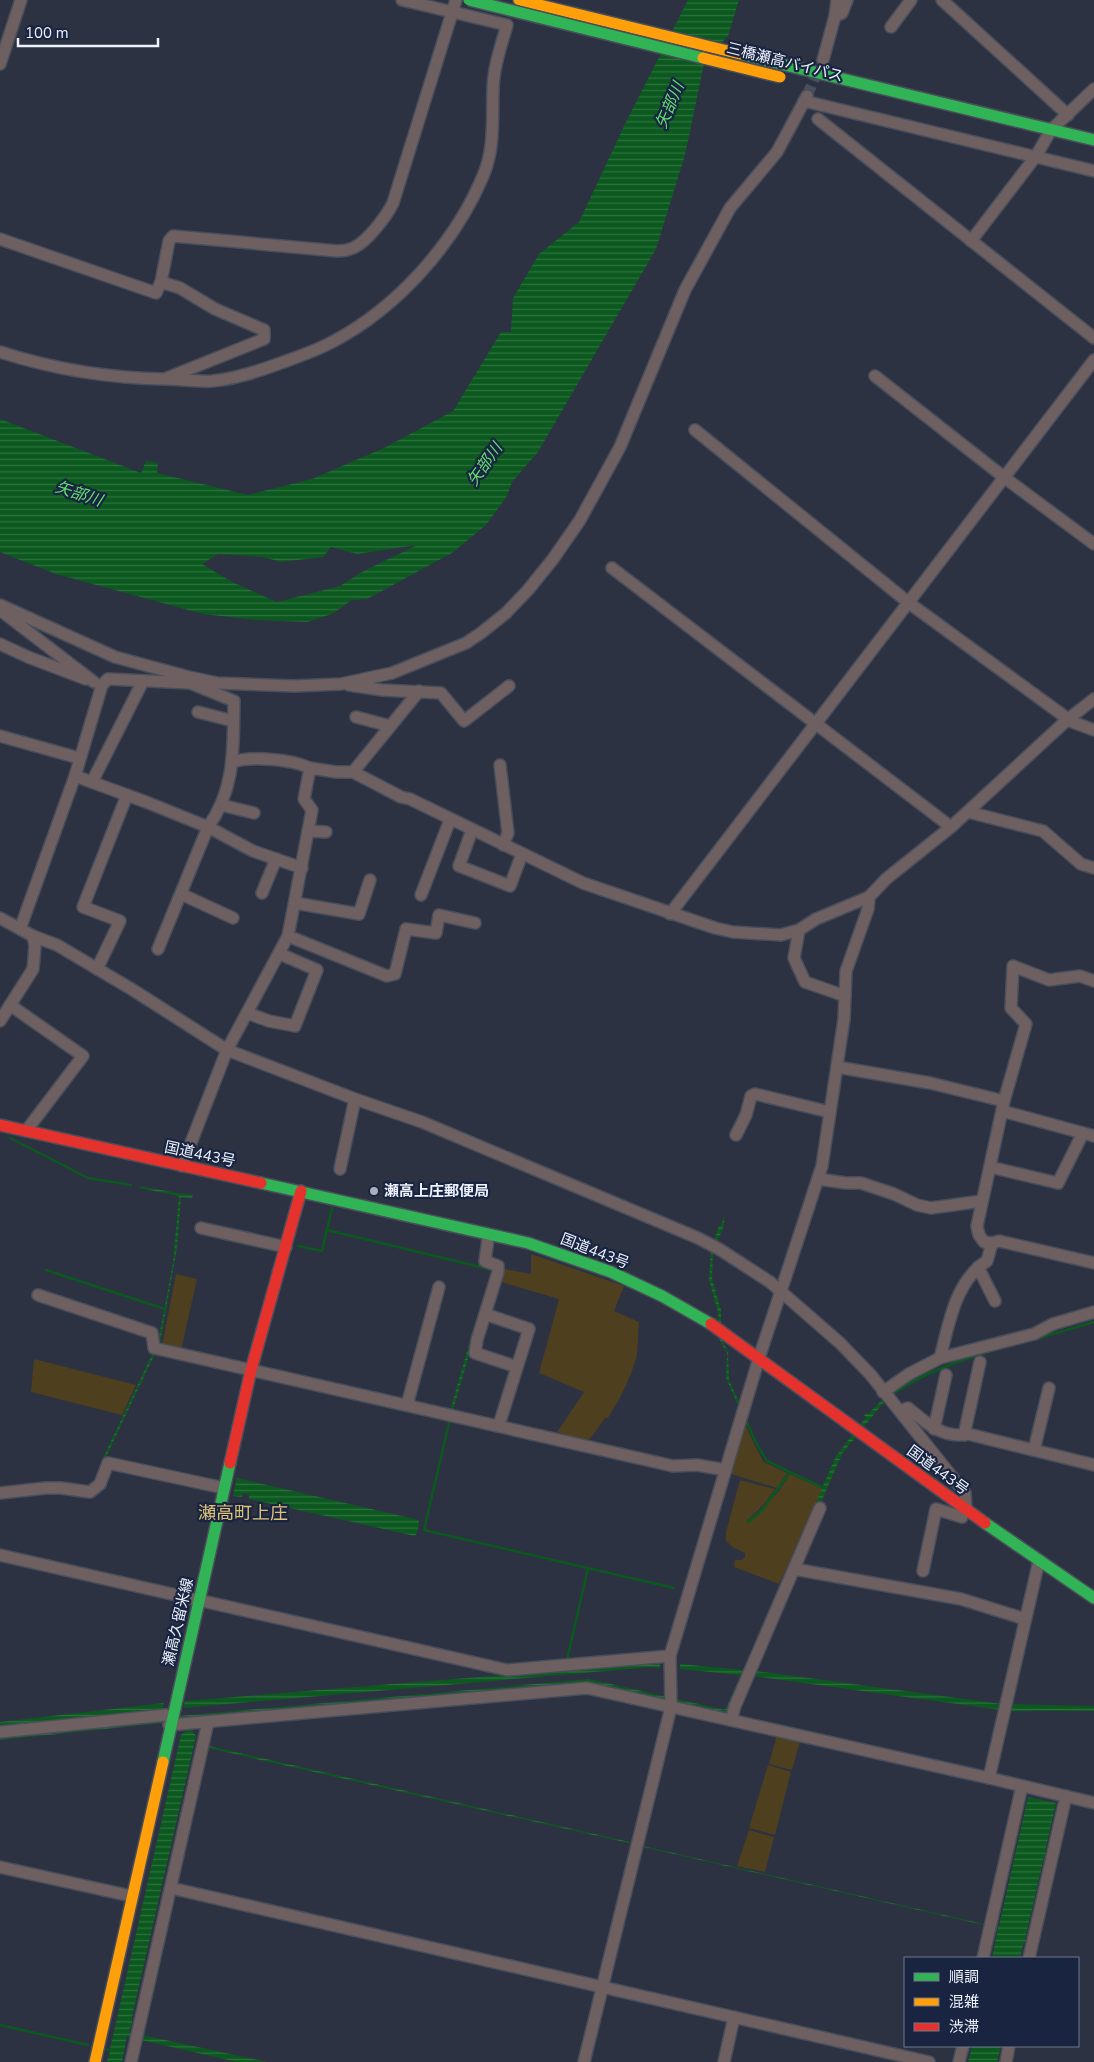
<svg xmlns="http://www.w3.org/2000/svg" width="1094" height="2062" font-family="'Nunito Sans','Noto Sans JP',sans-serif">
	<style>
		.grass { fill: #4e3f1e }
		.water { fill: url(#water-rules); fill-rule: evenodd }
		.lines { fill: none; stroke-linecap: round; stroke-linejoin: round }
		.stream { stroke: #0b591e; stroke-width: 2.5 }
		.street-tunnel { stroke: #494f5e; stroke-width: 11; stroke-dasharray: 11 5.5; stroke-linecap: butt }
		.street-casing { stroke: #494e5b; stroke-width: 14 }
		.fast-casing { stroke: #494e5b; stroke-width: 14 }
		.slow-casing { stroke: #494e5b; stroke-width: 14 }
		.jam-casing { stroke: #494e5b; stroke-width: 14 }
		.street { stroke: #6e6061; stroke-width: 11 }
		.fast { stroke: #30b455; stroke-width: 11 }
		.slow { stroke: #ff9f0a; stroke-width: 11 }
		.jam { stroke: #e5322d; stroke-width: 11 }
		.fast-bridge-casing { stroke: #494e5b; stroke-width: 14; stroke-linecap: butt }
		.slow-bridge-casing { stroke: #494e5b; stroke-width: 14; stroke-linecap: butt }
		.fast-bridge { stroke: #30b455; stroke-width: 11 }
		.slow-bridge { stroke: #ff9f0a; stroke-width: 11 }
		.poi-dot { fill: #a9afbc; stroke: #192540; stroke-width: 2 }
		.labels { text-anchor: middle; stroke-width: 4.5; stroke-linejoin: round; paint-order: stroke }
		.street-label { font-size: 15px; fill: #edf2fe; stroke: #192540 }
		.poi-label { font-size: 15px; font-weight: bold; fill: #edf2fe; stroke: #192540; text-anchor: start }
		.water-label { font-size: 16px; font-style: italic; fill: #64df70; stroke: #192540 }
		.quarter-label { font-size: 18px; fill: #e2c077; stroke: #192540 }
	</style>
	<defs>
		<pattern id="water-rules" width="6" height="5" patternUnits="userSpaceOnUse" patternTransform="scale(1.25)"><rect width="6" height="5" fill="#0b591e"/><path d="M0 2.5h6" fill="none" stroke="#2f7140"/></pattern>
	</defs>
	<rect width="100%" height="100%" fill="#2c3242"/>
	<g class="grass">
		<path d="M531 1254 624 1286 614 1311 639 1322C638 1333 638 1344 637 1354 633 1374 619 1401 608 1418L606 1417 590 1439 582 1440 557 1432 584 1392 539 1373 559 1299 501 1282 504 1269 531 1274Z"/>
		<polygon points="176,1274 197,1279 181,1350 162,1346"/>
		<polygon points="34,1359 136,1385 122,1415 31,1392"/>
		<polygon points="745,1423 754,1444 764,1462 787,1473 777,1488 728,1473"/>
		<polygon points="790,1474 823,1489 779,1584 734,1567 735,1560 742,1560 745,1557 745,1553 734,1548 726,1541 726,1532 740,1480 775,1489 765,1503 747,1521 748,1523 779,1491"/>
		<polygon points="777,1735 800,1741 792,1770 769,1764"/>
		<polygon points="768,1765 791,1772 775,1835 749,1828"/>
		<polygon points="749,1830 774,1837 765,1872 737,1866"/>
	</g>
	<g class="water">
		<path d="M688 0H739L728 36 705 59 685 155 656 249 538 452 512 482 507 496 486 525 452 553 367 599 352 600 332 614 307 622 257 620 203 614 56 574 0 552V419L141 473 146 461 158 463 157 473 248 495 312 479 384 448 453 411 501 332H511L513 298 539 254 579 222 625 124ZM417 545 362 572 340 586 277 602 232 582 202 564 218 554 263 557 281 562 323 557 331 547 357 554Z"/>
		<polygon points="139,1186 177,1193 193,1195 192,1198 181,1197 177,1248 160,1343 105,1459 103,1458 158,1342 173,1263 179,1196 140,1188"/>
		<polygon points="723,1217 724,1217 724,1226 713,1251 712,1279 721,1310 721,1338 728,1352 729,1380 739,1402 737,1403 726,1378 727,1353 719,1339 718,1312 709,1280 711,1250 719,1226 722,1224"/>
		<polygon points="492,1276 453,1410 450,1411 474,1327"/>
		<polygon points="892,1396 884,1402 842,1454 748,1670 1002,1704 1094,1706 1094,1711 1008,1711 745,1675 729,1713 1094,1796 1094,1799 590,1685 182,1721 0,1740 0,1735 179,1716 589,1679 725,1710 741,1675 680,1669 680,1664 743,1670 836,1456 866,1417 864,1415 866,1413 868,1414 884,1398"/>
		<polygon points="237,1478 419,1520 418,1530 415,1536 249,1499 249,1495 243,1493 242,1497 233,1496"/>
		<polygon points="651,1663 661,1663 659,1668 652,1667 183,1708 185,1701"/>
		<polygon points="164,1703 162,1711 150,1710 0,1727 0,1722"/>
		<polygon points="190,1728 196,1736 132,2017 132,2024 129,2031 133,2033 132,2037 127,2036 122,2062 107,2062 110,2051 106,2050 106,2048 110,2049 181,1735"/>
		<polygon points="209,1746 634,1843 633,1844 208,1748"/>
		<polygon points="1028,1797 1056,1803 1045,1852 1047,1853 1046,1857 1044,1857 1025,1940 1029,1941 1029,1943 1024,1942 1020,1958 992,1958 998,1928 995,1925 999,1926"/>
		<polygon points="643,1846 988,1925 988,1926 643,1847"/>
		<polygon points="142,2035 267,2062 237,2062 141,2040"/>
		<polygon points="972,2046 1001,2046 997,2062 968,2062"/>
	</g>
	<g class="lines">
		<g class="stream">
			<polyline points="10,1138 88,1178 131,1185"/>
			<polyline points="327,1230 493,1270"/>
			<polyline points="298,1246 322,1251 332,1208"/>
			<polyline points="46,1270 165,1309"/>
			<polyline points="1036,1339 1094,1322"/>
			<path d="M891 1395C925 1372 960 1360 999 1349"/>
			<polyline points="745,1418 755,1441 767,1461 821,1487"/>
			<polyline points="450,1419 424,1530 674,1588"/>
			<polyline points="41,1483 64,1483"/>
			<polyline points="748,1522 762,1510 790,1472"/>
			<polyline points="567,1660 588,1568"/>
			<polyline points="0,2025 88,2045"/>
		</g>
		<polyline class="street-tunnel" points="807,96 819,68"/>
		<defs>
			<g id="street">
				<polyline points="942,0 1068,115"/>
				<polyline points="835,16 837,0"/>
				<polyline points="891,27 911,0"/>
				<polyline points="823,60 835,16 842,13 847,0"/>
				<polyline points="0,64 21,0"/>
				<polyline points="804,101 1094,171"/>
				<polyline points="818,119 1094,338"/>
				<path d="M0 239 156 293 161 282 169 241 173 236 337 251C342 251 348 250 353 248 367 242 386 217 393 203L456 0"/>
				<polyline points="971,241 1036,156 1051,130 1094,89"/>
				<polyline points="161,282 180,288 215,309 264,330 264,339 167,378"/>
				<path d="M0 352C53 369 108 378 163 379 179 379 196 382 212 381 235 379 256 372 278 364 297 357 316 351 334 341 398 307 455 243 483 176 495 148 492 120 493 91 493 68 501 46 507 25L402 0"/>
				<polyline points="875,376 1005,478 1094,544"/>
				<polyline points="695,430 909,603 1068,719"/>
				<polyline points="612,568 951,827"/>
				<polyline points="0,605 115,657 189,677 217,683 295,686 341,684 392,673 466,643 481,633 506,613 528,590 553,559 580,520 620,447 685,290 730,208 777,152 807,96"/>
				<polyline points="0,610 94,682"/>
				<polyline points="0,644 28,657 86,679"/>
				<polyline points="349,685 382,690 441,693 464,721 509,686"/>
				<polyline points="198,712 233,721"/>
				<polyline points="356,717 390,726"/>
				<polyline points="1067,720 1094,730"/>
				<polyline points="0,736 79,758"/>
				<path d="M232 762C252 756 291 759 310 768"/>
				<polyline points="500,765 508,833 503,845"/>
				<polyline points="353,772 419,691"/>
				<polyline points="75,776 146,802 208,827 253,851 302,868"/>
				<polyline points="92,782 143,681"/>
				<polyline points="221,805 254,813"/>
				<polyline points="968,812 1043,831 1081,864 1094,868"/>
				<polyline points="472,830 459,866 510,886 522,854"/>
				<polyline points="308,831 326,832"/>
				<polyline points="262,893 276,859"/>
				<polyline points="181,894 233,918"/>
				<polyline points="421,895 450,820"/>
				<polyline points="295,903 359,914 370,880"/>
				<polyline points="670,914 1094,360"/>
				<polyline points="0,918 33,936 57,945 133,990 227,1050 355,1099 422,1122 698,1238 719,1249 770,1282 840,1343 870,1374 965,1493 966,1509 962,1517 936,1509 923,1571"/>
				<polyline points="20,929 75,776 102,685 108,679 190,683"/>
				<polyline points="799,930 794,958 805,982 845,996"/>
				<polyline points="288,936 387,976 395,974 406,929 436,933 439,915 475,923"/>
				<path d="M158 949 208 827C236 788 233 747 234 701L190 683 191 681"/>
				<polyline points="97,969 120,921 83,907 127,795"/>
				<polyline points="10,1005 83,1056 26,1131"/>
				<polyline points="247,1013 269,1021 295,1026 317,970 280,954"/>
				<polyline points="0,1021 33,969 35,946 33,936"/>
				<polyline points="837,1067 930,1083 1004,1101"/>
				<polyline points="1002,1111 1094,1136"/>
				<polyline points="736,1135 746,1115 751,1096 755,1094 830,1112"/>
				<polyline points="182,1166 227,1050 288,936 312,810 304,799 310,768 336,772 353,772 401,797 410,799 583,883 715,928 733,932 781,935 799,930 816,919 869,897 886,879 951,827 1067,720 1094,699"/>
				<polyline points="990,1167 1058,1183 1083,1133"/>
				<polyline points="340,1169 355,1099"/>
				<polyline points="818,1179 846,1183 861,1183 894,1194 917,1205 931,1208 982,1201"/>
				<polyline points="201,1228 286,1247"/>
				<polyline points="488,1239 485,1261 498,1266 498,1272 477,1340 475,1353 517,1367"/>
				<polyline points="992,1243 999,1241 1094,1263"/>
				<polyline points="978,1267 995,1301"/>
				<polyline points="38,1295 152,1333 154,1348 673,1466 697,1465 726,1470"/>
				<polyline points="485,1314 529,1329 499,1425"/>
				<path d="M940 1358C949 1324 955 1281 987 1261L992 1243 984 1242 979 1235 977 1226 1004 1101 1026 1024 1011 1008 1013 966 1049 980 1080 976 1094 981"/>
				<polyline points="883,1392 909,1374 940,1358 1034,1334 1053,1324 1094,1312"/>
				<polyline points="407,1405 439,1287"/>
				<path d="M900 1411 908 1408C926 1423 943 1439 968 1434L1094 1465"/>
				<polyline points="934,1429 946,1375"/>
				<polyline points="964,1435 980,1362"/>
				<polyline points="1034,1450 1049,1388"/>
				<polyline points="0,1493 46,1488 61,1488 90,1492 100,1484 108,1463 224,1488"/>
				<polyline points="0,1555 507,1670 670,1656"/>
				<polyline points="794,1569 961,1599 1025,1619"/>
				<polyline points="731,1720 735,1706 820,1508"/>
				<polyline points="169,1725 587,1688 989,1778 1094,1803"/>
				<polyline points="0,1732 166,1715"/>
				<polyline points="989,1778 1039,1561"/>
				<polyline points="0,1867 131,1896"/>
				<polyline points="171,1888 929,2062"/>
				<polyline points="983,1958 1022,1786"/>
				<polyline points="1029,1958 1066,1796"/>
				<polyline points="131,2062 208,1722"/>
				<polyline points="584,2062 671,1707 670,1656 759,1358 822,1166 844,1019 846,971 868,909 869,897"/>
				<polyline points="724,2062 734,2017"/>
				<polyline points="959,2062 963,2046"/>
				<polyline points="1006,2062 1009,2046"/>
			</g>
			<g id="fast">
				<polyline points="744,55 1094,140"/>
				<polyline points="261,1183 528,1243 611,1272 662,1296 711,1324"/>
				<polyline points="985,1523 1094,1598"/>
				<polyline points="163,1762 230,1463"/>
			</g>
			<g id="slow">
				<polyline points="519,0 744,55"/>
				<polyline points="95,2062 163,1762"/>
			</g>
			<g id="jam">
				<polyline points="0,1125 261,1183"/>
				<polyline points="711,1324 985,1523"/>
				<polyline points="230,1463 251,1370 301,1191"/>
			</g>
		</defs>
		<use href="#street" class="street-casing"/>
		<use href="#fast" class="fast-casing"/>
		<use href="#slow" class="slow-casing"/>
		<use href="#jam" class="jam-casing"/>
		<use href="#street" class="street"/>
		<use href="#fast" class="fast"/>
		<use href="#slow" class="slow"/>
		<use href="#jam" class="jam"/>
		<defs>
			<polyline id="fast-bridge" points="469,0 703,58"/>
			<polyline id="slow-bridge" points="703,58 780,77"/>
		</defs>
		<use href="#fast-bridge" class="fast-bridge-casing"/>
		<use href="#slow-bridge" class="slow-bridge-casing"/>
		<use href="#fast-bridge" class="fast-bridge"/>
		<use href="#slow-bridge" class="slow-bridge"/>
	</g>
	<circle class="poi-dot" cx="374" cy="1191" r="5"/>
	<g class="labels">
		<g class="street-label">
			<text transform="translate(785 62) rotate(14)" y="5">三橋瀬高バイパス</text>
			<text transform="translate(200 1154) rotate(12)" y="5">国道443号</text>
			<text transform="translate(595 1251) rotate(21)" y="5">国道443号</text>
			<text transform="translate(938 1470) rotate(36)" y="5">国道443号</text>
			<text transform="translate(178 1622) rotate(-77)" y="5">瀬高久留米線</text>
		</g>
		<g class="poi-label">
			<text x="384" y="1196">瀬高上庄郵便局</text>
		</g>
		<g class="water-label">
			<text transform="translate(669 105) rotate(-67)" y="6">矢部川</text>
			<text transform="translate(484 464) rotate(-55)" y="6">矢部川</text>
			<text transform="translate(79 493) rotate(18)" y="6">矢部川</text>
		</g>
		<g class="quarter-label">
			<text x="243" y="1519">瀬高町上庄</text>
		</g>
	</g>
	<rect x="904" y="1957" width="175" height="90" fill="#192540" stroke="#6e778c"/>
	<rect x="914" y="1973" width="25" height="8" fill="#30b455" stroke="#6e778c"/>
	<text x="949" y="1982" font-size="15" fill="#edf2fe">順調</text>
	<rect x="914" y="1998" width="25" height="8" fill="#ff9f0a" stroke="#6e778c"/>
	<text x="949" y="2007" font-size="15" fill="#edf2fe">混雑</text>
	<rect x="914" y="2023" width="25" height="8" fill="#e5322d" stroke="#6e778c"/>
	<text x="949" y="2032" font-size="15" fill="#edf2fe">渋滞</text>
	<path d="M18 38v8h140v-8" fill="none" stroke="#edf2fe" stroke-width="2.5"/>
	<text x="25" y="38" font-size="15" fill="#edf2fe" stroke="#192540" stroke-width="4" paint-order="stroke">100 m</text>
</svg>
